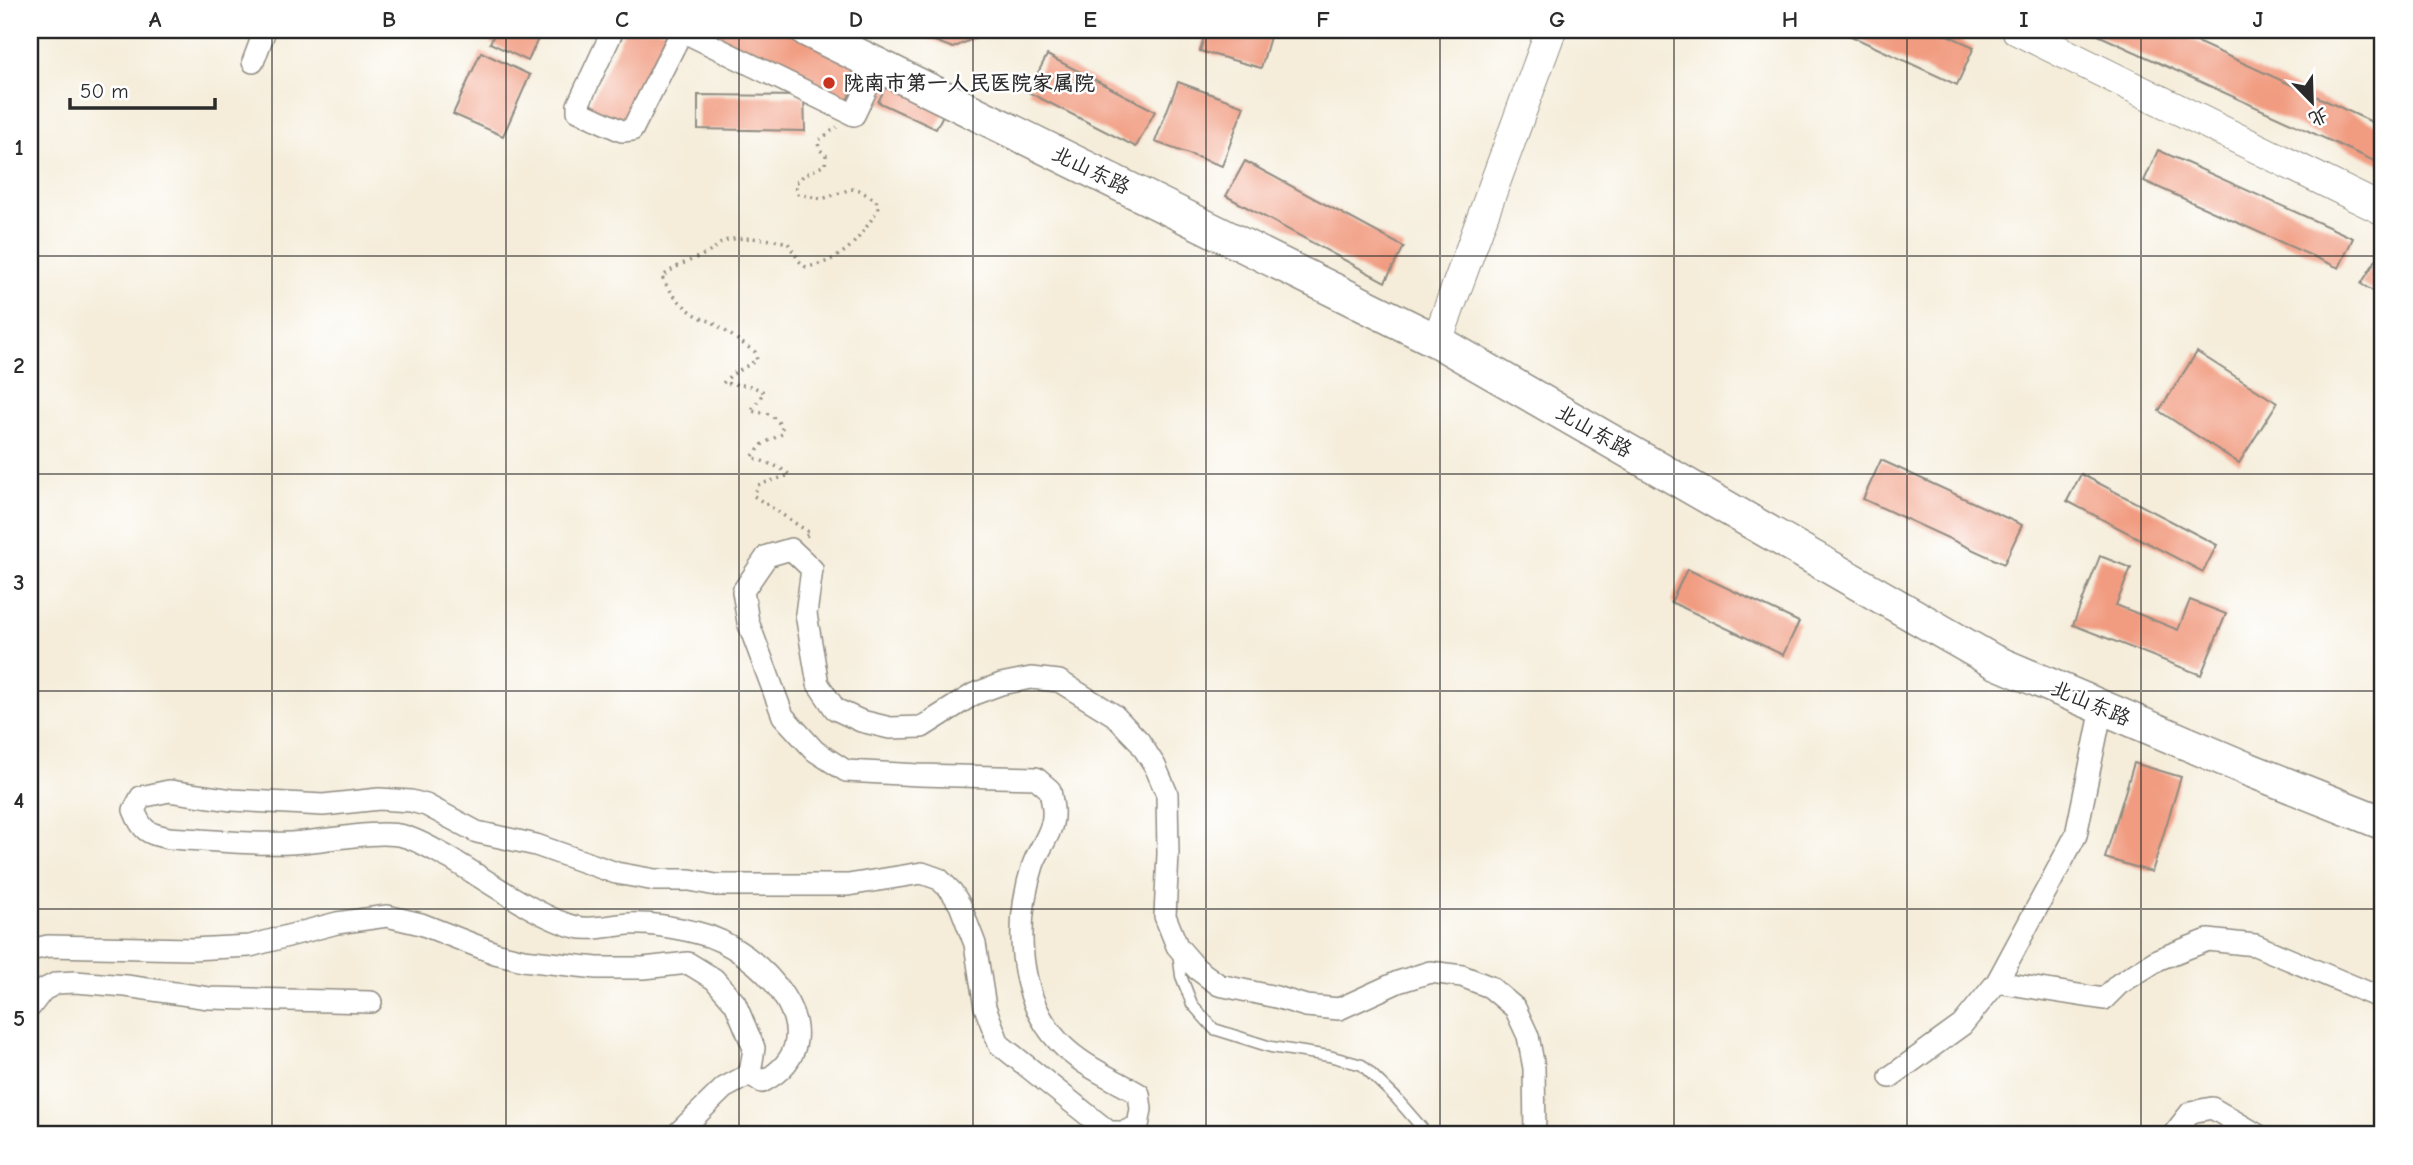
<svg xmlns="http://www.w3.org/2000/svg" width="2413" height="1165" font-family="'Comic Neue','LXGW WenKai TC',sans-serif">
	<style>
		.building { fill: #f19c81 }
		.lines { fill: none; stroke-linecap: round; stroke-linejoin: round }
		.lane-casing { stroke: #908c82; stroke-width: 13 }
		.street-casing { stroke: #908c82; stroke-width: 24 }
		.secondary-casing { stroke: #908c82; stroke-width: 32 }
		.primary-casing { stroke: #908c82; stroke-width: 36 }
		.path { stroke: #908c82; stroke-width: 3.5; stroke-dasharray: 2 5; stroke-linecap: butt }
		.lane { stroke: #fff; stroke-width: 10 }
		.street { stroke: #fff; stroke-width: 21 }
		.secondary { stroke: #fff; stroke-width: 30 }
		.primary { stroke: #fff; stroke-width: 33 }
		.grid { fill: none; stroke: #2b2b2b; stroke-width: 2; stroke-opacity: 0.55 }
		.poi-dot { fill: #c8321e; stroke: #fff; stroke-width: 2.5 }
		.labels { text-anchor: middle; stroke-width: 5; stroke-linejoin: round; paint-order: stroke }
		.poi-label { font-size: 21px; font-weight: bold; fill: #2b2b2b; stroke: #fff; text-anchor: start }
		.street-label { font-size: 21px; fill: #2b2b2b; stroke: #fff }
		.neatline { fill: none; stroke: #2b2b2b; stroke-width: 2.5 }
		.grid-label { font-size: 23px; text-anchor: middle; font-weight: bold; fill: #2b2b2b }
	</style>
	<rect width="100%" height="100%" fill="#fff"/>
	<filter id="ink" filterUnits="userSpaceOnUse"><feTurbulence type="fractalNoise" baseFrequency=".0143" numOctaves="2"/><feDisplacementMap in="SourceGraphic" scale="14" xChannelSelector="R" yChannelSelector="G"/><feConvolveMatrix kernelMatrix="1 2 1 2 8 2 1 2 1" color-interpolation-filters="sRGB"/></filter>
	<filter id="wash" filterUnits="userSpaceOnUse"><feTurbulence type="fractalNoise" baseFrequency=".00686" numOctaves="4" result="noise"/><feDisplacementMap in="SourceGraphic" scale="28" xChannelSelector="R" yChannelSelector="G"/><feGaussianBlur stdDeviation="1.57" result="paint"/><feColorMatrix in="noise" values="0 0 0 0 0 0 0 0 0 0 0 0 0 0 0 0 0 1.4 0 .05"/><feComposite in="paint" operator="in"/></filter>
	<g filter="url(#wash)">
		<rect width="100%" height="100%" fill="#f5edda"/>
		<g id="blocks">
			<g class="building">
				<polygon points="496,30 542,30 528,61 490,43"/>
				<polygon points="625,30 670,30 622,127 586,111"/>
				<polygon points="696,30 799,30 866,63 845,104"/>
				<polygon points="905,30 992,30 953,48"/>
				<polygon points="1206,30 1272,30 1261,68 1200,51"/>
				<polygon points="1666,30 1686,30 1682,38"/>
				<polygon points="1838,30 1936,30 1974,47 1957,85"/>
				<polygon points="2087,30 2171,30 2383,127 2383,165"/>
				<polygon points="481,52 530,75 503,136 453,114"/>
				<polygon points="1047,55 1155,111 1136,147 1028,92"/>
				<polygon points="891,76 948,105 936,129 878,102"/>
				<polygon points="1178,82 1244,106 1222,166 1155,142"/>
				<polygon points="698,95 804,96 805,131 698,129"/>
				<polygon points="2158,150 2353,238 2339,268 2144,181"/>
				<polygon points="1245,161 1404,247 1385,282 1226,196"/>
				<polygon points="2379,255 2383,257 2383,297 2361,284"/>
				<polygon points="2197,352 2277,403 2239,463 2159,411"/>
				<polygon points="1881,460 2022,525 2004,564 1863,499"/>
				<polygon points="2081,474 2217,545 2203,572 2067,501"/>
				<polygon points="2100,556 2131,568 2116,605 2178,630 2190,600 2226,614 2201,675 2073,625"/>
				<polygon points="1687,569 1799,622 1783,655 1671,602"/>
				<polygon points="2134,763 2181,777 2152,872 2105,858"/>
			</g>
		</g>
	</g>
	<g filter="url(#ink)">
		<use href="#blocks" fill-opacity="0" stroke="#908c82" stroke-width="2"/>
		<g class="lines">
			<defs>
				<polyline id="lane" points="1178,952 1181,976 1192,1004 1214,1029 1271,1047 1329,1056 1362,1065 1396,1098 1422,1128 1425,1135"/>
				<g id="street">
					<polyline points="613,30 578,105 578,111 622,131 632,130 682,31 854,115 878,65"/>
					<polyline points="253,62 265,30"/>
					<path d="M30 950 48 946 192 949 250 946 337 923 387 916 421 924 495 953 523 960 597 968H644L688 963 714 979 735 1003 754 1048 750 1074 762 1082C846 1038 757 946 698 933 677 928 650 923 629 924 613 925 592 931 576 927 539 918 485 879 451 859 436 851 419 840 403 836 377 829 321 842 291 843 251 845 210 840 169 838 148 834 142 831 134 810L141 797 169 791 232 800 323 805 379 799 411 801 426 805 477 832 536 845 616 873 655 880H690L716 885H848L922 873 939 879 952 892 960 905 975 944 985 1007 999 1044 1109 1132H1124L1138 1126 1141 1109 1139 1094C1112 1078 1080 1065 1059 1042 1016 996 1015 921 1033 865 1038 850 1053 832 1053 816 1054 808 1051 798 1050 790L1036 778 919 775 846 771 815 751 783 716 748 622 743 591 767 556 791 549 812 569 806 614 818 684 835 709 861 721 890 728 922 727 974 694 1001 684 1031 678 1059 681 1114 715 1139 741 1155 766 1167 794 1168 854 1165 916 1177 946 1197 969 1219 985 1276 997 1306 1006 1339 1009 1398 982 1430 972 1462 976 1490 987 1515 1008 1528 1036 1534 1068 1535 1135"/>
					<polyline points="1997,982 2104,999 2119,984 2159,959 2208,940 2255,945 2383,999"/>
					<polyline points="30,1007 43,990 57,983 75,982 126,986 209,998 371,1002"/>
					<polyline points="1890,1077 1962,1025 1997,982 2076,835 2102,708"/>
					<polyline points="676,1135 724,1088 750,1074"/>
					<polyline points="2173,1135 2191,1112 2212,1108 2258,1135"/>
				</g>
				<g id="secondary">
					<polyline points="2017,30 2383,210"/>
					<polyline points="1437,341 1551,30"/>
				</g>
				<polyline id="primary" points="807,30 1437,341 1993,661 2245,768 2383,823"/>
			</defs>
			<use href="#lane" class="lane-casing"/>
			<use href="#street" class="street-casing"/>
			<use href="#secondary" class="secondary-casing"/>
			<use href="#primary" class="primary-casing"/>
			<path class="path" d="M806 536 810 533 754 496 758 485 790 475 780 468 752 457 763 444 782 434V426L770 414 751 411 764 392 752 386 723 383 731 375 757 360 755 352 711 321C692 318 670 294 662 277 675 266 689 261 705 254 713 251 716 246 723 242 735 235 774 239 788 243L799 261 806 267C844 261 859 240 878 209L876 200 859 190 851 189 822 199 798 194 795 184 804 175 825 165 826 155 819 149 818 141 837 127"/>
			<use href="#lane" class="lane"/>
			<use href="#street" class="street"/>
			<use href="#secondary" class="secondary"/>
			<use href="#primary" class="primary"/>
		</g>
	</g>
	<path class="grid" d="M272 30V1135M506 30V1135M739 30V1135M973 30V1135M1206 30V1135M1440 30V1135M1674 30V1135M1907 30V1135M2141 30V1135M30 256H2383M30 474H2383M30 691H2383M30 909H2383"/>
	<circle class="poi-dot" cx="829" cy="83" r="7"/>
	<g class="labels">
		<g class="poi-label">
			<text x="843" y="90">陇南市第一人民医院家属院</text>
		</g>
		<g class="street-label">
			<text transform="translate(1091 170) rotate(26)" y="7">北山东路</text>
			<text transform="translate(1594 431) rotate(30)" y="7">北山东路</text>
			<text transform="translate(2091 703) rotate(23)" y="7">北山东路</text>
		</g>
	</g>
	<rect width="2413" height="1165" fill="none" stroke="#fff" stroke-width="77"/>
	<g transform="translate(2312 102) rotate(157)" stroke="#ffffff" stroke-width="5" paint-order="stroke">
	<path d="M0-5L12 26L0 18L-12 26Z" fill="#2b2b2b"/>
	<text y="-10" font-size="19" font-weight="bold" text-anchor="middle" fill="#2b2b2b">北</text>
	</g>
	<path d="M70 98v10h145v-10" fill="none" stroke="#2b2b2b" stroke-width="3.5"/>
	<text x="80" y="98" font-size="21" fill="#2b2b2b" stroke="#ffffff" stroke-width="5" paint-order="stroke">50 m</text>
	<rect x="38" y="38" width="2336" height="1088" class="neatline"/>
	<g class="grid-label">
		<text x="155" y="27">A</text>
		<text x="389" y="27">B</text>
		<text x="622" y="27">C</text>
		<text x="856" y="27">D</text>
		<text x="1090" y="27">E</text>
		<text x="1323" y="27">F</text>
		<text x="1557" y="27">G</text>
		<text x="1790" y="27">H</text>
		<text x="2024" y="27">I</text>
		<text x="2258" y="27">J</text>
		<text x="19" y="155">1</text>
		<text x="19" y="373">2</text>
		<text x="19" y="590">3</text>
		<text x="19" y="808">4</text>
		<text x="19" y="1026">5</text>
	</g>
</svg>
